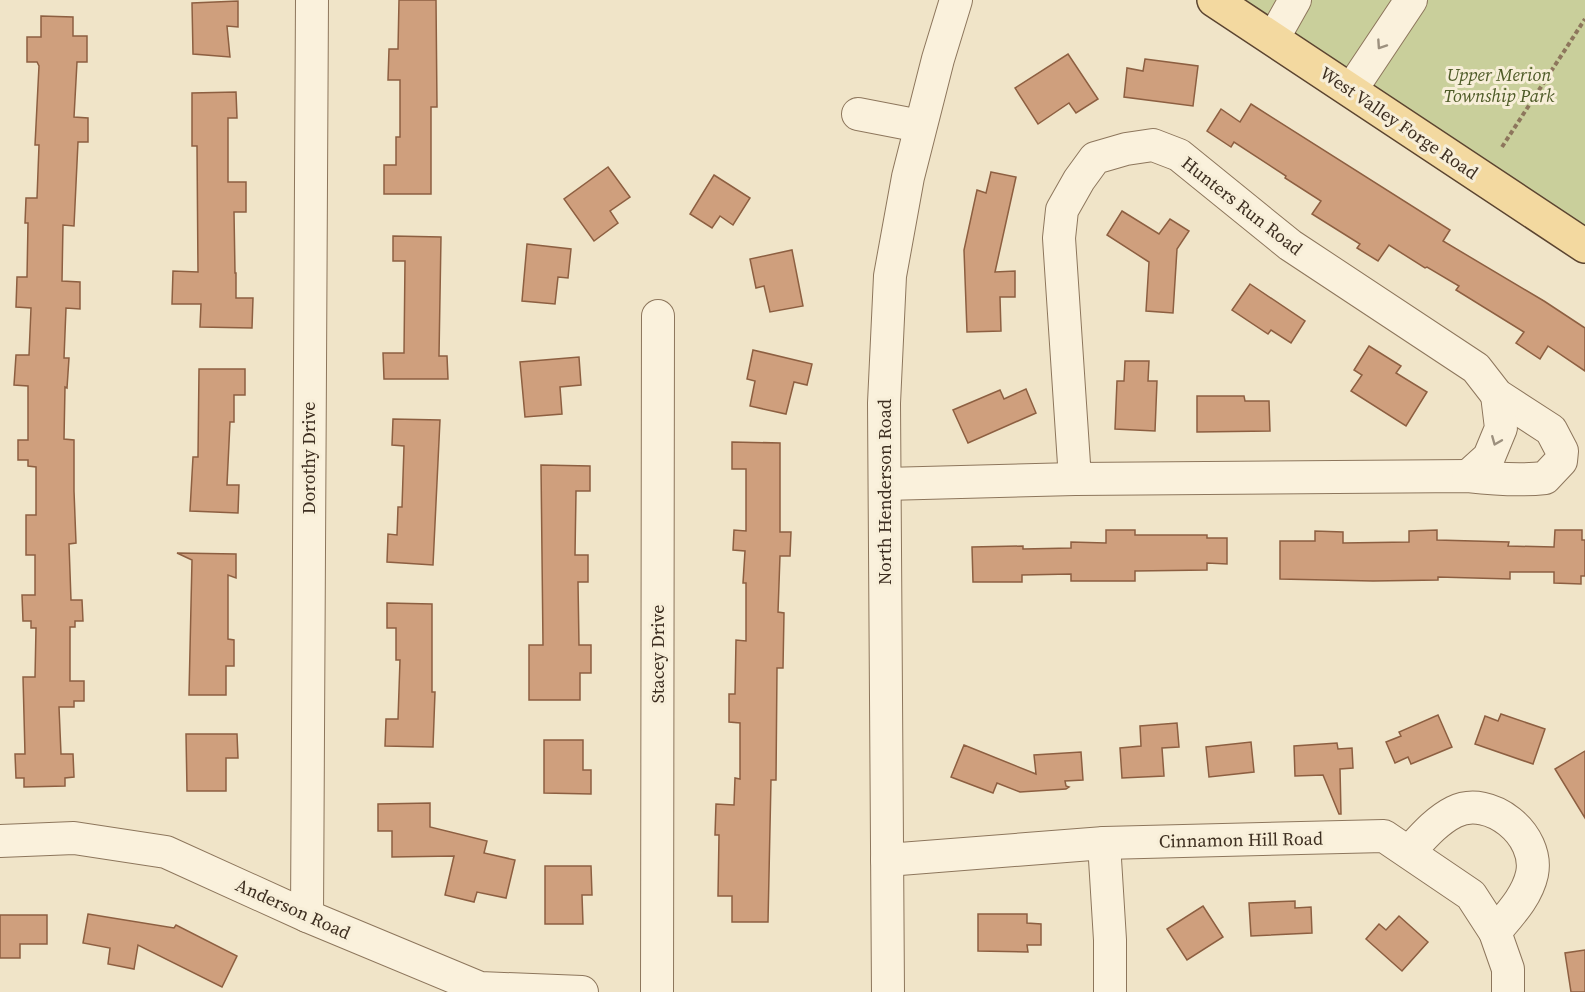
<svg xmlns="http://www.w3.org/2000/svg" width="1585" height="992" font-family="'Source Serif 4',serif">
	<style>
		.green { fill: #c9cf9b }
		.building { fill: #cf9f7d; stroke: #8d5f41; stroke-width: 1.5 }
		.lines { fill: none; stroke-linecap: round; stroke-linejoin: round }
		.minor-casing { stroke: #8d765c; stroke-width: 34 }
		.major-casing { stroke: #5b4430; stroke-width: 36 }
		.path { stroke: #8d765c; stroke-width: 4; stroke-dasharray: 4.5 3; stroke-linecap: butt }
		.minor { stroke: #faf1dc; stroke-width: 32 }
		.major { stroke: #f3d9a0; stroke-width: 33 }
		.oneway { stroke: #9c907e }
		.labels { text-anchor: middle; stroke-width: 6; stroke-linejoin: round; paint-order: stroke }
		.park-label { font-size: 18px; font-style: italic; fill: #4d5a26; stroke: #f7eed8 }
		.street-label { font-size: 18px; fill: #3d2e20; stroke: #f7eed8 }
	</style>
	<rect width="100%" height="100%" fill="#f0e4c8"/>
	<polygon class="green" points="1214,0 1585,0 1585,246"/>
	<g class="building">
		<polygon points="399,0 436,0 437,107 431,107 431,194 384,194 384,165 396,165 396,137 400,137 400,80 388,80 389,49 398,49"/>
		<polygon points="238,1 238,27 227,26 230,57 193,54 192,3"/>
		<polygon points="41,16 73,17 73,36 87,36 87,62 77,62 74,117 88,118 88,142 78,142 74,226 63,225 62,281 80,282 80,309 66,308 64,358 69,358 67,388 65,387 64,439 74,440 74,491 76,543 69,544 71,600 82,600 83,621 75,621 75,627 70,627 70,681 84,681 84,701 74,701 74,707 59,707 61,754 73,754 74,777 65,778 65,786 24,787 24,778 16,778 15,754 25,754 23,677 35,677 36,628 31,628 31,621 23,621 22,595 35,595 35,555 26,555 26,515 36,515 36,467 28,466 28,460 18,460 18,440 28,440 28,386 14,385 16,355 29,355 31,308 16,307 17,277 27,277 28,223 25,223 26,198 37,198 39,145 35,145 39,66 37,62 27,62 27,37 41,37"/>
		<polygon points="1068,54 1098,99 1076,113 1069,103 1038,124 1015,88"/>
		<polygon points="1145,59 1198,66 1193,106 1124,97 1127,68 1143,71"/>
		<polygon points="236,92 237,118 228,118 228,182 246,182 246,212 234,212 235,273 236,273 236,298 253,298 252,328 200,327 201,304 172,304 173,271 198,272 197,146 192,146 192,93"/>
		<polygon points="1251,104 1450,230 1443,241 1544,301 1585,328 1585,371 1548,346 1540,359 1516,343 1524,332 1456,290 1459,286 1427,267 1425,268 1389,245 1378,261 1357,248 1360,244 1312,214 1321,201 1285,178 1286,176 1234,142 1231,147 1207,131 1221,109 1240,122"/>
		<polygon points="608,167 630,197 610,211 618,223 594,241 564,199"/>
		<polygon points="991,172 1016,177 995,272 1015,271 1015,297 1000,297 1001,331 967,332 964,250 977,190 986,193"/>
		<polygon points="714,175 750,198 733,225 720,216 712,228 690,214"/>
		<polygon points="1122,211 1159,234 1170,219 1189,231 1177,249 1173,313 1146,311 1149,262 1107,235"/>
		<polygon points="393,236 441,237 439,356 447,356 448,379 384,379 383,353 404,353 405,261 393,261"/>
		<polygon points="527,244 571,249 568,278 558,277 555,304 522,301"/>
		<polygon points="792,250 803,306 770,312 764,286 756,288 750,259"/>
		<polygon points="1250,284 1305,321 1291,343 1271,330 1268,334 1232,310"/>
		<polygon points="1369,346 1401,366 1396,373 1427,392 1406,426 1351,391 1362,375 1354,370"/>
		<polygon points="753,350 812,364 807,385 794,382 786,414 750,406 755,381 747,379"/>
		<polygon points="579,357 581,385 560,387 562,414 525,417 520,362"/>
		<polygon points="1125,361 1149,361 1148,381 1157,381 1155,431 1115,429 1117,381 1124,381"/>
		<polygon points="199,369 245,369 245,395 234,395 234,422 230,422 227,485 239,485 238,513 190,511 193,457 198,457"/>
		<polygon points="1026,389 1036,413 968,443 953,410 1000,390 1004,399"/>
		<polygon points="1197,396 1244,396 1245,401 1269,401 1270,431 1197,432"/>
		<polygon points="393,419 440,420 433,565 387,562 388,534 397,535 398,507 402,507 404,446 392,445"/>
		<polygon points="732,442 780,443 780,532 791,532 790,556 780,556 778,612 784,613 783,668 777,668 776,780 771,780 768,922 732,922 732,896 718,896 719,835 715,835 716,804 734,805 735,778 740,779 740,723 729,722 729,694 735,694 736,640 746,641 746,583 743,583 745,551 733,550 734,530 746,531 746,469 732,469"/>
		<polygon points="541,465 590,466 590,491 576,491 575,555 588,555 588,582 578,582 579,645 591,645 591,673 580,673 580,700 529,700 529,645 543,645"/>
		<polygon points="1106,530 1135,530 1135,535 1207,535 1207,538 1227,538 1227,564 1207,563 1207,570 1135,571 1135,581 1071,581 1071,574 1022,575 1022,582 973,582 972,547 1023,546 1023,549 1071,548 1071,542 1106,543"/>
		<polygon points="1437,530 1437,540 1509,542 1508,546 1554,547 1555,530 1582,530 1582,540 1585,540 1585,576 1581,576 1581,584 1554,583 1554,572 1510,572 1510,579 1438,577 1438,580 1373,581 1280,579 1280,541 1315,541 1315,531 1343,532 1343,543 1409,542 1409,531"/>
		<polygon points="177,553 236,554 236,578 228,575 228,639 234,640 234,666 226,666 226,695 189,695 192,560"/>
		<polygon points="387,603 432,604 432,692 435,692 433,747 385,746 386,719 398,719 400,660 396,660 396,628 387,628"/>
		<polygon points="1501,714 1545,729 1533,764 1475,744 1485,716 1498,721"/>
		<polygon points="1438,715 1452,747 1411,764 1408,757 1395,763 1386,742 1401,736 1399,732"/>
		<polygon points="1177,723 1179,747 1162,748 1164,776 1122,778 1120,748 1141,746 1140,726"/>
		<polygon points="186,734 237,734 238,758 226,758 226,791 187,791"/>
		<polygon points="544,740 583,740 583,770 591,770 591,794 544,793"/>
		<polygon points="1251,742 1254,772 1209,777 1206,747"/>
		<polygon points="1337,743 1338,749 1352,748 1353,768 1340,769 1341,814 1339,814 1323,775 1295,776 1294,746"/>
		<polygon points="964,745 1036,774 1034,755 1081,752 1083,780 1065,781 1066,786 1069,787 1066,789 1020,792 997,783 993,793 951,777"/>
		<polygon points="1585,751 1585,818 1555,769"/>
		<polygon points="430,803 430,827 487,841 484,853 515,860 506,898 477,892 474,902 445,895 454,856 392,857 392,831 378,831 378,804"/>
		<polygon points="545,866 591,866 592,895 582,895 583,924 545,924"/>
		<polygon points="1295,901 1295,908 1311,907 1312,933 1251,936 1249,903"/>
		<polygon points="1203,906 1223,937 1187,960 1167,929"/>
		<polygon points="88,914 174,928 176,925 237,956 222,987 138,945 134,969 108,964 110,948 83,943"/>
		<polygon points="978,914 1027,914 1027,923 1041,924 1041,945 1027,945 1028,952 978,951"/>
		<polygon points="0,915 47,915 47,944 20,944 20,958 0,958"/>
		<polygon points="1399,916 1428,942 1402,971 1366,939 1379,924 1386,930"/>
		<polygon points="1585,950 1585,992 1571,992 1565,953"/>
	</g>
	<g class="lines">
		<defs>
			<g id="minor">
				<polyline points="1273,39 1295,0"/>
				<polyline points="1351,90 1411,0"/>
				<polyline points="858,114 920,126"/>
				<path d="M1153 145 1179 155 1290 245 1476 368 1497 395 1551 430 1562 451 1561 461 1545 478C1519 481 1494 479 1468 476L1075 479 1059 238 1062 210 1079 180 1095 158 1126 149Z"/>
				<polyline points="1468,476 1489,457 1501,428 1497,395"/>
				<polyline points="885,484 1075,479"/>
				<polyline points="0,841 74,838 166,852 307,916 480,988 582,992"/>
				<polyline points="1104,843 1110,940 1110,992"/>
				<path d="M1409 852C1422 838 1436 821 1454 812 1490 794 1540 835 1532 874 1527 897 1509 915 1495 932"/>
				<polyline points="887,860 1104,843 1384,836 1471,895 1495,932 1508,969 1508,992"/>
				<polyline points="307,916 312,0"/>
				<polyline points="657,992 658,316"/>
				<polyline points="888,992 884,403 890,276 908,177 938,59 956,0"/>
			</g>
			<polyline id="major" points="1214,0 1585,246"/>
		</defs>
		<use href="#minor" class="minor-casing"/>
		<use href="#major" class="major-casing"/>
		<polyline class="path" points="1502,147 1585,19"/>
		<use href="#minor" class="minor"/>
		<use href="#major" class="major"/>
	</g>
	<defs><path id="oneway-chevron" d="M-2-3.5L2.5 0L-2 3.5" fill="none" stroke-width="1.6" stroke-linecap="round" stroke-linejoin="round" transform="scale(1.5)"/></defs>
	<g class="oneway">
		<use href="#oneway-chevron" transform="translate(1381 45) rotate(124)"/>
		<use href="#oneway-chevron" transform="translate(1496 441) rotate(112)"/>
	</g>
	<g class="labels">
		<g class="park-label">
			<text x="1499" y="81">Upper Merion<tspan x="1499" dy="21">Township Park</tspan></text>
		</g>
		<g class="street-label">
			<text transform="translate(1399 123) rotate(34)" y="6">West Valley Forge Road</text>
			<text transform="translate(1242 206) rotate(38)" y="6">Hunters Run Road</text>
			<text transform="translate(309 458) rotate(-90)" y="6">Dorothy Drive</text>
			<text transform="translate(885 492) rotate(-90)" y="6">North Henderson Road</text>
			<text transform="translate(658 654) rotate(-90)" y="6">Stacey Drive</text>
			<text transform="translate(1241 840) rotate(-1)" y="6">Cinnamon Hill Road</text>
			<text transform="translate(293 909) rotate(24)" y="6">Anderson Road</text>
		</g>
	</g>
</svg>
